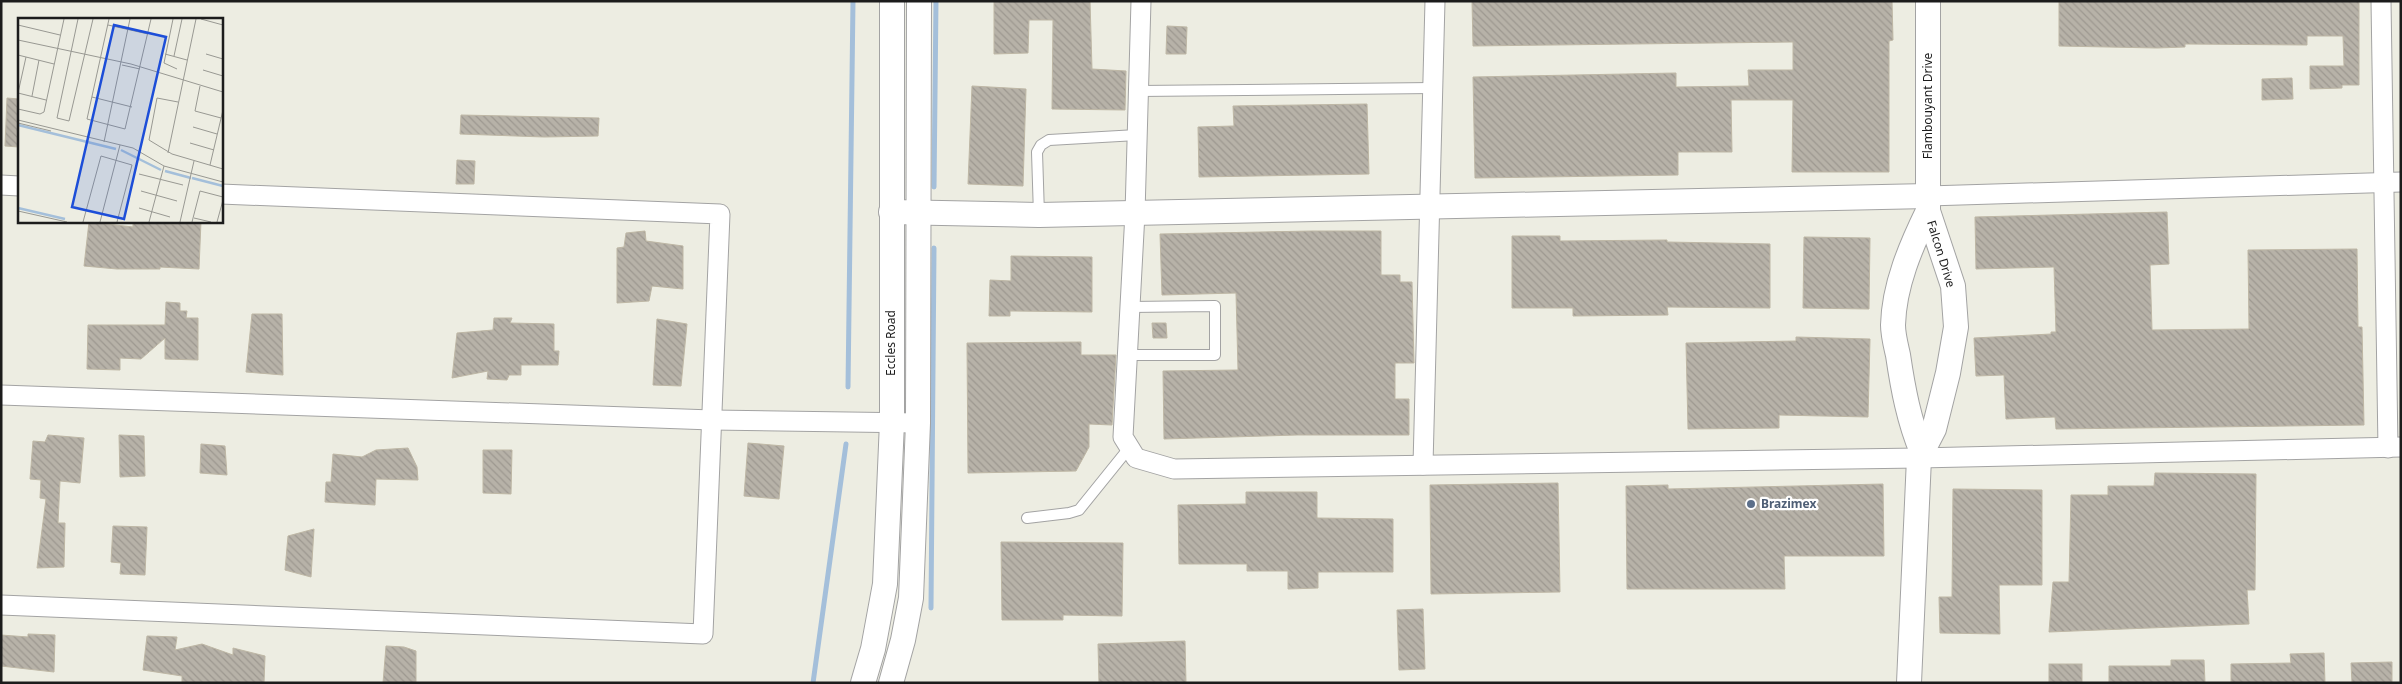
<svg xmlns="http://www.w3.org/2000/svg" width="2402" height="684" font-family="'Noto Sans',sans-serif">
	<style>
		.lines { fill: none; stroke-linecap: round; stroke-linejoin: round }
		.stream { stroke: #a4bfda; stroke-width: 5 }
		.building { fill: url(#building-back-hatch); stroke: #beb7a5 }
		.service-casing { stroke: #a3a3a3; stroke-width: 12 }
		.minor-casing { stroke: #a3a3a3; stroke-width: 21 }
		.tertiary-casing { stroke: #a3a3a3; stroke-width: 26 }
		.service { stroke: #fff; stroke-width: 10 }
		.minor { stroke: #fff; stroke-width: 19 }
		.tertiary { stroke: #fff; stroke-width: 24 }
		.service-dot { fill: #5c6f8a; stroke: #fff; stroke-width: 2 }
		.labels { text-anchor: middle; stroke-width: 4.5; stroke-linejoin: round; paint-order: stroke }
		.street-label { font-size: 12px; fill: #1c1c1c; stroke: #fff }
		.service-label { font-size: 12px; font-weight: bold; fill: #4e5e75; stroke: #fff; text-anchor: start }
		.inset-river { fill: none; stroke: #a4bfda; stroke-width: 2.5 }
		.inset-road { fill: none; stroke: #999993; stroke-width: 1 }
		.view { fill: #1d4ed8; fill-opacity: 0.15; stroke: #1d4ed8; stroke-width: 2.5 }
		.inset-edge { fill: none; stroke: #1c1c1c; stroke-width: 2.5 }
	</style>
	<defs>
		<pattern id="building-back-hatch" width="6" height="6" patternUnits="userSpaceOnUse" patternTransform="scale(1.25)"><rect width="6" height="6" fill="#b7b2a8"/><path d="M-1 5l2 2M0 0l6 6M5-1l2 2" fill="none" stroke="#9d9890"/></pattern>
	</defs>
	<rect width="100%" height="100%" fill="#edede2"/>
	<g class="lines">
		<g class="stream">
			<polyline points="934,187 936,1"/>
			<polyline points="848,387 853,1"/>
			<polyline points="931,608 934,248"/>
			<polyline points="813,683 846,444"/>
		</g>
	</g>
	<g class="building">
		<polygon points="994,1 1090,1 1092,69 1126,71 1125,110 1052,109 1053,20 1029,20 1028,53 994,54"/>
		<polygon points="1472,1 1892,1 1893,40 1889,41 1889,172 1792,172 1793,100 1731,100 1732,152 1678,152 1678,175 1475,178 1473,77 1676,73 1676,87 1749,86 1748,70 1793,70 1793,42 1473,46"/>
		<polygon points="2059,1 2359,1 2359,85 2342,85 2342,88 2310,89 2310,66 2344,66 2343,36 2307,36 2307,45 2185,44 2185,47 2157,48 2059,46"/>
		<polygon points="1167,26 1187,27 1186,54 1166,54"/>
		<polygon points="2292,78 2293,99 2262,100 2262,79"/>
		<polygon points="972,86 1026,89 1023,186 968,184"/>
		<polygon points="7,98 19,99 19,147 5,146"/>
		<polygon points="1367,104 1369,174 1199,177 1198,127 1234,126 1233,106"/>
		<polygon points="461,115 599,118 598,136 544,137 460,134"/>
		<polygon points="457,160 475,161 474,184 456,184"/>
		<polygon points="2167,212 2169,264 2150,265 2152,330 2249,329 2248,250 2357,249 2358,327 2362,327 2364,425 2056,429 2055,417 2006,419 2004,375 1976,376 1974,338 2051,334 2051,332 2056,332 2054,267 1976,269 1975,217"/>
		<polygon points="175,221 201,221 199,269 160,267 160,269 117,269 84,266 89,222 133,227 133,222 175,224"/>
		<polygon points="645,231 646,241 683,246 683,289 652,286 649,301 617,303 617,248 624,247 626,233"/>
		<polygon points="1312,231 1381,231 1381,275 1400,275 1400,282 1412,282 1414,363 1395,363 1395,399 1409,399 1409,435 1297,435 1164,439 1163,371 1238,370 1236,293 1162,295 1160,234"/>
		<polygon points="1512,236 1560,236 1560,241 1667,240 1667,242 1770,244 1770,308 1667,307 1668,315 1573,316 1573,308 1512,308"/>
		<polygon points="1804,237 1870,238 1869,309 1803,308"/>
		<polygon points="1011,256 1092,257 1092,312 1010,311 1010,316 989,316 990,280 1011,281"/>
		<polygon points="166,302 180,303 180,311 187,311 186,318 198,318 198,360 165,359 165,338 141,359 120,358 120,370 87,369 88,325 165,325"/>
		<polygon points="252,314 282,314 283,375 246,372"/>
		<polygon points="494,318 512,318 510,323 554,324 554,351 559,351 558,365 521,365 521,375 509,375 507,380 487,379 488,371 452,378 457,333 493,330"/>
		<polygon points="657,319 687,324 681,386 653,385"/>
		<polygon points="1152,323 1166,323 1167,338 1153,338"/>
		<polygon points="1796,337 1870,339 1868,417 1779,415 1779,428 1688,429 1686,343 1796,341"/>
		<polygon points="1081,342 1081,355 1116,355 1112,425 1089,424 1089,447 1076,471 968,473 967,343"/>
		<polygon points="48,435 84,438 80,483 60,481 58,523 65,523 64,567 37,568 46,499 40,498 41,480 30,479 33,441 45,442"/>
		<polygon points="119,435 144,436 145,476 120,477"/>
		<polygon points="748,443 784,446 779,499 744,496"/>
		<polygon points="201,444 225,446 227,475 200,473"/>
		<polygon points="408,448 417,467 418,480 376,479 375,505 325,502 326,482 331,482 333,454 362,457 376,450"/>
		<polygon points="483,450 512,450 511,494 483,493"/>
		<polygon points="2155,473 2256,474 2255,590 2247,590 2249,624 2049,632 2053,582 2069,582 2071,495 2108,495 2108,486 2154,486"/>
		<polygon points="1558,483 1560,592 1431,594 1430,485"/>
		<polygon points="1883,484 1884,556 1784,556 1785,589 1627,589 1626,486 1668,485 1668,489"/>
		<polygon points="1953,489 2042,490 2042,585 1999,585 2000,634 1940,633 1939,597 1952,597"/>
		<polygon points="1246,492 1317,492 1317,518 1393,519 1393,572 1318,572 1318,588 1288,589 1288,571 1247,571 1247,564 1179,564 1178,505 1246,504"/>
		<polygon points="113,526 147,527 145,575 120,574 121,563 111,562"/>
		<polygon points="314,529 311,577 285,570 288,536"/>
		<polygon points="1001,542 1123,543 1122,616 1063,615 1063,620 1002,620"/>
		<polygon points="1423,609 1425,669 1399,670 1397,610"/>
		<polygon points="28,634 55,635 54,672 1,666 1,635 28,637"/>
		<polygon points="147,636 177,637 175,650 202,644 233,655 233,648 265,656 264,683 182,683 182,676 143,670"/>
		<polygon points="1185,641 1186,683 1099,683 1098,644"/>
		<polygon points="386,646 404,647 416,651 416,683 383,683"/>
		<polygon points="2324,653 2325,683 2231,683 2231,664 2291,663 2290,654"/>
		<polygon points="2171,660 2204,660 2205,683 2109,683 2109,666 2171,666"/>
		<polygon points="2392,662 2392,683 2352,683 2351,663"/>
		<rect x="2049" y="664" width="33" height="19"/>
	</g>
	<g class="lines">
		<defs>
			<g id="service">
				<polyline points="1138,91 1433,88"/>
				<polyline points="1039,215 1037,152 1041,145 1049,140 1137,135"/>
				<polyline points="1129,355 1215,355 1215,306 1130,307"/>
				<polyline points="1027,518 1069,513 1079,510 1129,448"/>
			</g>
			<g id="minor">
				<polyline points="1141,1 1135,213 1123,437 1136,458 1174,469 1919,458 2401,447"/>
				<polyline points="2381,1 2388,448"/>
				<polyline points="1,185 19,186"/>
				<polyline points="1928,196 2401,182"/>
				<polyline points="1,395 712,420 918,423"/>
				<polyline points="1423,465 1435,1"/>
				<polyline points="1,605 703,634 720,214 221,194"/>
			</g>
			<g id="tertiary">
				<polyline points="891,212 1039,215 1928,196"/>
				<path d="M1922 452C1909 421 1903 389 1898 355 1896 346 1893 335 1893 325 1894 285 1911 246 1928 211"/>
				<polyline points="863,683 873,649 885,584 892,422 892,1"/>
				<polyline points="891,683 903,640 911,598 918,423 919,1"/>
				<polyline points="1909,683 1919,458 1934,429 1948,373 1956,327 1953,286 1928,211 1928,1"/>
			</g>
		</defs>
		<use href="#service" class="service-casing"/>
		<use href="#minor" class="minor-casing"/>
		<use href="#tertiary" class="tertiary-casing"/>
		<use href="#service" class="service"/>
		<use href="#minor" class="minor"/>
		<use href="#tertiary" class="tertiary"/>
	</g>
	<circle class="service-dot" cx="1751" cy="504" r="5"/>
	<g class="labels">
		<g class="street-label">
			<text transform="translate(1928 106) rotate(-90)" y="4">Flambouyant Drive</text>
			<text transform="translate(1941 254) rotate(73)" y="4">Falcon Drive</text>
			<text transform="translate(891 343) rotate(-90)" y="4">Eccles Road</text>
		</g>
		<g class="service-label">
			<text x="1761" y="508">Brazimex</text>
		</g>
	</g>
	<g transform="translate(18 18)">
		<rect width="205" height="205" fill="#edede2"/>
		<path class="inset-river" d="M0 107 98 131M103 132 143 152M147 153 173 160M174 160 205 168M0 190 47 201"/>
		<path class="inset-road" d="M60 1 39 100 51 103 75 1M91 1 69 101 107 111 133 1M155 1 146 45 159 51M183 1 205 7M0 7 42 17M90 7 130 16M0 22 113 46 205 74M147 36 169 42M188 36 205 41M0 37 36 46M156 38 164 1M104 47 122 51M185 52 205 58M182 68 177 93 203 100M0 75 8 39M0 75 28 82M14 78 21 42M74 79 114 89M160 84 139 80 131 122 154 136 205 151M0 91 22 96 26 94 46 1M0 102 115 130 146 148 205 164M0 105 33 113M175 109 199 116M86 124 112 1M172 125 196 132M150 135 178 1M192 147 205 92M121 156 165 167M123 173 159 183M121 190 152 199M0 193 49 204M176 200 193 204M65 204 83 138 114 147 99 204M82 204 102 127M131 204 146 148M162 204 176 143M174 204 182 173 205 179M199 204 205 182"/>
		<path class="view" d="M96 7 148 19 106 201 54 189Z"/>
		<rect width="205" height="205" class="inset-edge"/>
	</g>
	<rect width="2402" height="684" fill="none" stroke="#1c1c1c" stroke-width="5"/>
</svg>
